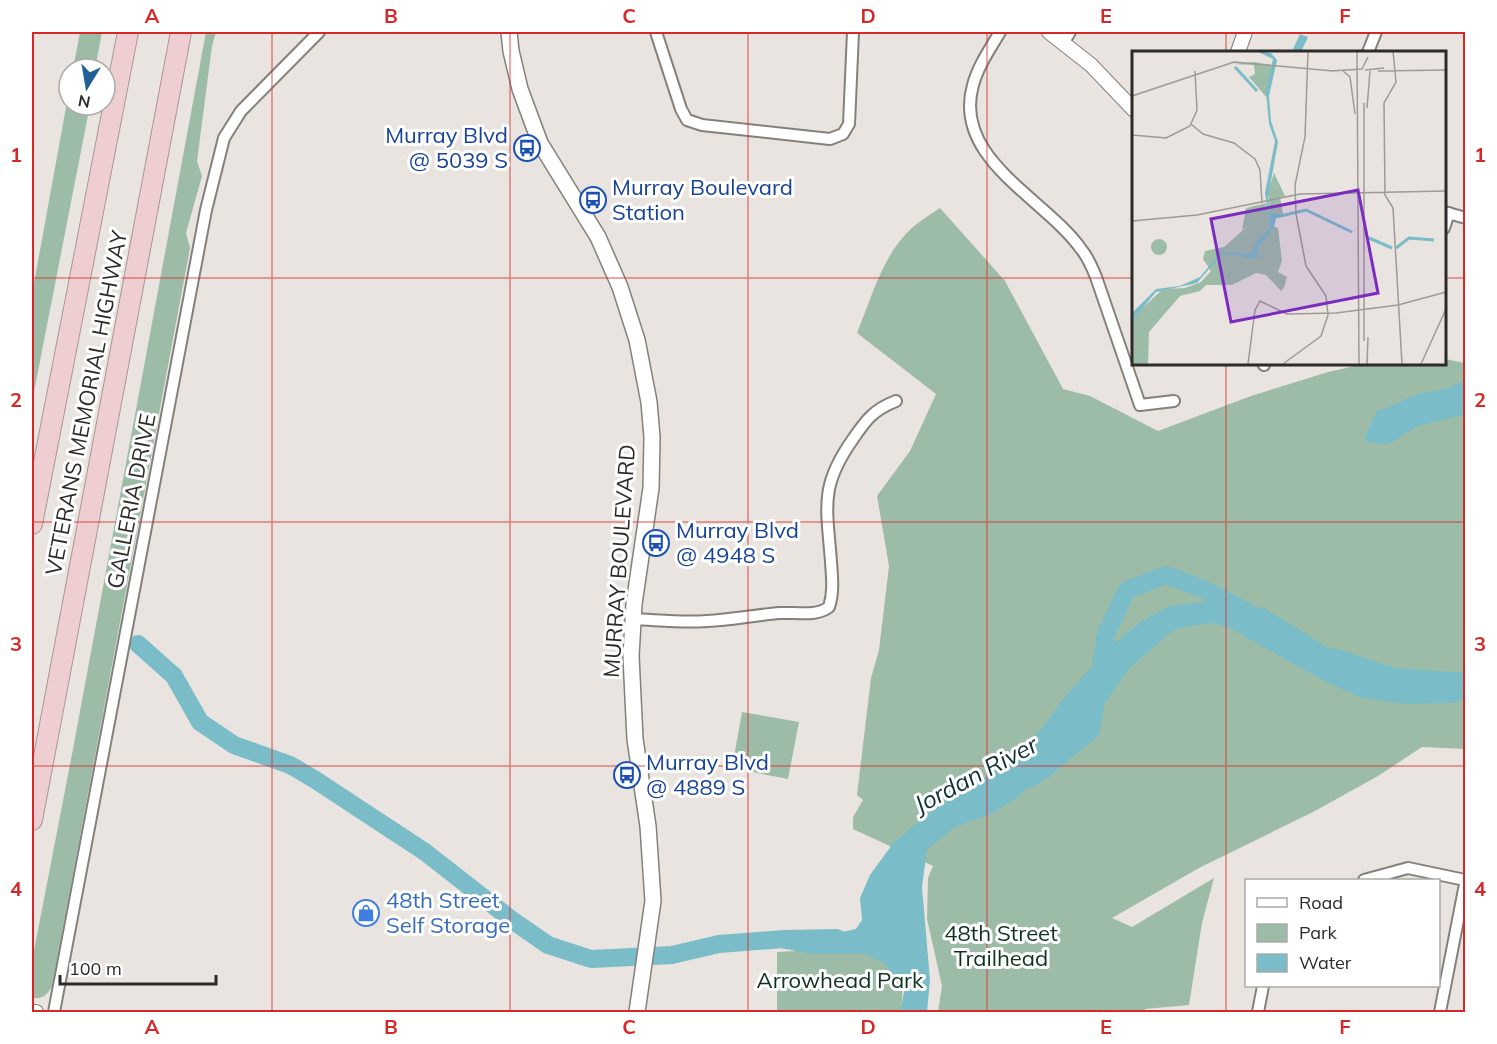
<svg xmlns="http://www.w3.org/2000/svg" width="1497" height="1044" font-family="Mulish,sans-serif">
	<style>
		.green { fill: #9dbca7 }
		.water { fill: #7abcc7 }
		.lines { fill: none; stroke-linecap: round; stroke-linejoin: round }
		.river { stroke: #7abcc7; stroke-width: 18 }
		.minor-casing { stroke: #84807b; stroke-width: 14 }
		.tertiary-casing { stroke: #84807b; stroke-width: 16 }
		.secondary-casing { stroke: #84807b; stroke-width: 18 }
		.motorway-casing { stroke: #aa9596; stroke-width: 22 }
		.minor { stroke: #fff; stroke-width: 10 }
		.tertiary { stroke: #fff; stroke-width: 14 }
		.secondary { stroke: #fff; stroke-width: 15 }
		.motorway { stroke: #eeced0; stroke-width: 20 }
		.grid { fill: none; stroke: #d62828; stroke-width: 1.5; stroke-opacity: 0.55 }
		.labels { text-anchor: middle; stroke-width: 6; stroke-linejoin: round; paint-order: stroke }
		.transit-label { font-size: 22px; fill: #164399; stroke: #fff; text-anchor: start }
		.street-label { font-size: 22px; fill: #2d2b29; stroke: #fff }
		.shop-label { font-size: 22px; fill: #366cbe; stroke: #fff; text-anchor: start }
		.park-label { font-size: 22px; fill: #0d341f; stroke: #fff }
		.water-label { font-size: 24px; font-style: italic; fill: #0e2f35; stroke: #fff }
		.inset-river { fill: none; stroke: #7abcc7; stroke-width: 3 }
		.inset-road { fill: none; stroke: #9e9a96; stroke-width: 1.5 }
		.view { fill: #7b2cbf; fill-opacity: 0.15; stroke: #7b2cbf; stroke-width: 3 }
		.inset-edge { fill: none; stroke: #2d2b29; stroke-width: 3 }
		.neatline { fill: none; stroke: #d62828; stroke-width: 2 }
		.grid-label { font-size: 20px; text-anchor: middle; font-weight: bold; fill: #d62828 }
	</style>
	<rect width="100%" height="100%" fill="#e9e4df"/>
	<g class="green">
		<polygon points="80,32 102,32 95,69 73,69"/>
		<path d="M206 32H216L212 46 197 161 202 176 186 233 190 248 52 986C48 994 43 999 34 998L32 983V961L73 749Z"/>
		<polygon points="69,91 69,105 90,105 32,402 32,294"/>
		<path d="M940 208 1005 281 1063 389 1090 396 1158 431 1251 396 1328 372 1368 363H1444L1445 359 1465 363V749L1422 747 1378 776 1313 812 1199 868 1112 918 1132 927 1214 878 1202 923 1189 1005 1145 1009 1144 1012H938L942 986 927 919 928 878 933 866 853 829V817L863 800 857 795 871 678 879 650 889 566 877 496 910 451 936 394 857 333C872 297 883 253 913 227 921 220 931 214 940 208Z"/>
		<polygon points="742,712 799,722 788,779 732,768"/>
		<polygon points="851,948 880,957 903,984 901,1012 777,1012 777,952"/>
	</g>
	<g class="water">
		<polygon points="1300,34 1308,37 1301,52 1293,49"/>
		<path d="M1465 380V414C1451 419 1435 420 1420 426 1394 436 1397 450 1365 441 1365 430 1373 423 1376 412L1421 393 1446 389Z"/>
		<polygon points="1216,600 1266,609 1360,668 1413,679 1451,675 1465,670 1465,699 1452,703 1405,704 1362,698 1326,682 1230,628 1213,623 1184,627 1172,631 1129,669 1101,709 1020,796 993,813 955,827 927,849 922,887 930,980 927,1012 900,1012 905,987 885,964 866,954 813,954 780,948 804,940 856,929 862,920 860,898 870,875 894,842 937,807 974,787 1009,760 1039,732 1067,694 1111,646 1142,621 1170,606"/>
	</g>
	<g class="lines">
		<g class="river">
			<polyline points="138,644 174,676 200,722 234,745 290,765 314,779 425,852 512,920 548,945 591,959 672,955 719,944 784,939 837,938"/>
			<polyline points="1333,657 1394,677 1466,682"/>
			<polyline points="1029,779 1042,771 1091,730 1106,634 1127,590 1166,575 1205,590 1250,613"/>
		</g>
		<defs>
			<g id="minor">
				<polyline points="656,32 681,109 687,120 702,125 830,139 843,134 849,124 853,32"/>
				<path d="M1000 32C990 49 978 66 973 85 952 159 1045 198 1081 249 1088 257 1092 267 1096 277L1140 405 1174 401"/>
				<polyline points="1064,42 1070,32"/>
				<polyline points="1368,52 1376,32"/>
				<polyline points="1444,212 1466,218"/>
				<polyline points="1444,228 1449,213"/>
				<polyline points="1263,363 1264,365"/>
				<path d="M633 619C658 620 682 623 707 621 731 620 755 615 780 613 796 612 816 617 829 607 834 592 832 577 831 562 827 507 819 487 853 439 866 420 873 410 896 401"/>
				<polyline points="1364,880 1408,868 1465,880"/>
				<polyline points="54,1012 206,210 224,138 241,111 319,32"/>
				<polyline points="1258,1012 1263,986"/>
				<polyline points="1440,1012 1466,879"/>
			</g>
			<g id="tertiary">
				<polyline points="1049,32 1091,65 1134,110"/>
				<polyline points="1238,52 1245,32"/>
				<polyline points="32,1012 36,1012"/>
			</g>
			<polyline id="secondary" points="509,32 511,51 520,89 540,143 598,237 620,287 637,340 649,402 652,437 651,488 634,604 631,656 635,739 648,826 653,901 637,1012"/>
			<g id="motorway">
				<polyline points="32,524 128,32"/>
				<polyline points="32,820 181,32"/>
			</g>
		</defs>
		<use href="#minor" class="minor-casing"/>
		<use href="#tertiary" class="tertiary-casing"/>
		<use href="#secondary" class="secondary-casing"/>
		<use href="#motorway" class="motorway-casing"/>
		<use href="#minor" class="minor"/>
		<use href="#tertiary" class="tertiary"/>
		<use href="#secondary" class="secondary"/>
		<use href="#motorway" class="motorway"/>
	</g>
	<path class="grid" d="M272 32V1012M510 32V1012M748 32V1012M987 32V1012M1226 32V52M32 278H1134M1444 278H1466M1226 363V1012M32 522H1466M32 766H1466"/>
	<defs>
		<symbol id="bus-ring" viewBox="-11 -11 22 22"><circle r="9.5" fill="#fff" stroke="#1a4fb4" stroke-width="1.5"/><path d="M-5-6H5V4H4V6H2V4H-2V6H-4V4H-5ZM-3.5-4V0h7V-4ZM-3.5 1.2v1.5H-2V1.2ZM2 1.2v1.5H3.5V1.2Z" fill="#1a4fb4"/></symbol>
		<symbol id="shop-ring" viewBox="-11 -11 22 22"><circle r="9.5" fill="#fff" stroke="#3f7fe0" stroke-width="1.5"/><path d="M-5-2.5h2.3a2.7 3.5 0 0 1 5.4 0H5L5.5 6h-11ZM-1.5-2.5h3a1.5 2.3 0 0 0-3 0Z" fill="#3f7fe0"/></symbol>
	</defs>
	<g fill-rule="evenodd">
		<use href="#bus-ring" x="512" y="133" width="30" height="30"/>
		<use href="#bus-ring" x="578" y="185" width="30" height="30"/>
		<use href="#bus-ring" x="641" y="528" width="30" height="30"/>
		<use href="#bus-ring" x="612" y="760" width="30" height="30"/>
		<use href="#shop-ring" x="351" y="898" width="30" height="30"/>
	</g>
	<g class="labels">
		<g class="transit-label">
			<text x="508" y="143" text-anchor="end">Murray Blvd<tspan x="508" dy="25">@ 5039 S</tspan></text>
			<text x="612" y="195">Murray Boulevard<tspan x="612" dy="25">Station</tspan></text>
			<text x="676" y="538">Murray Blvd<tspan x="676" dy="25">@ 4948 S</tspan></text>
			<text x="646" y="770">Murray Blvd<tspan x="646" dy="25">@ 4889 S</tspan></text>
		</g>
		<g class="street-label">
			<text transform="translate(86 403) rotate(-79)" y="8">VETERANS MEMORIAL HIGHWAY</text>
			<text transform="translate(131 501) rotate(-79)" y="8">GALLERIA DRIVE</text>
			<text transform="translate(619 561) rotate(-86)" y="8">MURRAY BOULEVARD</text>
		</g>
		<g class="shop-label">
			<text x="386" y="908">48th Street<tspan x="386" dy="25">Self Storage</tspan></text>
		</g>
		<g class="park-label">
			<text x="1001" y="941">48th Street<tspan x="1001" dy="25">Trailhead</tspan></text>
			<text x="840" y="988">Arrowhead Park</text>
		</g>
		<g class="water-label">
			<text transform="translate(976 775) rotate(-28)" y="8">Jordan River</text>
		</g>
	</g>
	<g transform="translate(1132 51)">
		<rect width="314" height="314" fill="#e9e4df"/>
		<path d="M122 11 140 14 135 47 117 26 123 23 122 14 100 13ZM142 122 153 145 148 146 151 163 144 165 138 162 136 141ZM134 152 138 174 146 177 150 210 146 221 155 226 152 237 149 240 134 224 124 222 100 234H74L68 240 48 245 17 281 16 313H0V270L4 263 31 238 53 237 69 231 79 220 71 208 73 200 92 196 118 173 110 179 114 157ZM19 196a8 8 0 1 1 16 0a8 8 0 1 1-16 0Z" fill="#9dbca7"/>
		<path d="M124 0 139 2 145 9 137 45 139 70 146 91 136 147 138 162 151 164 144 167 142 176 119 205 90 203 65 232 24 241 0 270V262L24 238 48 235 68 226 89 201 117 203 138 176 133 142 143 90 137 73 134 41 141 8Z" fill="#7abcc7"/>
		<path class="inset-river" d="M103 16 125 40M144 166 174 159 220 181M237 187 260 197M264 197 277 187 302 189M110 205 124 206 125 191 130 185"/>
		<path class="inset-road" d="M225 0 227 313M261 0 264 31 252 52 253 144 261 157 270 313M233 19 252 17M199 20 230 18 236 6M211 20 218 26 223 63M246 20 314 19M0 45 102 11 201 20M232 52V290M235 57 238 20M59 73 71 83 102 92 123 108 128 119 130 152M0 84 34 87 58 75 65 59 63 20M0 170 65 164 168 143 314 140M116 313 123 259 128 250 155 263 204 262 266 254 314 241M151 313 189 285 196 264 194 245 174 215 164 163 163 134 173 86 176 0M235 313 236 286M289 313 314 258"/>
		<path class="view" d="M226 139 246 242 99 271 79 168Z"/>
		<rect width="314" height="314" class="inset-edge"/>
	</g>
	<rect width="1497" height="1044" fill="none" stroke="#ffffff" stroke-width="66"/>
	<rect x="1245" y="879" width="195" height="108" fill="#ffffff" stroke="#abaaa9" stroke-width="1.5"/>
	<rect x="1257" y="898" width="30" height="9" fill="#ffffff" stroke="#abaaa9" stroke-width="1.5"/>
	<text x="1299" y="909" font-size="18" fill="#2d2b29">Road</text>
	<rect x="1257" y="924" width="30" height="18" fill="#9dbca7" stroke="#abaaa9" stroke-width="1.5"/>
	<text x="1299" y="939" font-size="18" fill="#2d2b29">Park</text>
	<rect x="1257" y="954" width="30" height="18" fill="#7abcc7" stroke="#abaaa9" stroke-width="1.5"/>
	<text x="1299" y="969" font-size="18" fill="#2d2b29">Water</text>
	<g transform="translate(87 87) rotate(191)"><circle r="28" fill="#ffffff" stroke="#abaaa9" stroke-width="1.5"/>
	<path d="M0-4.5L10 22L0 15L-10 22Z" fill="#226096"/>
	<text y="-9" font-size="16" font-weight="bold" text-anchor="middle" fill="#2d2b29">N</text>
	</g>
	<path d="M60 975v9h156v-9" fill="none" stroke="#2d2b29" stroke-width="3"/>
	<text x="69" y="975" font-size="18" fill="#2d2b29" stroke="#ffffff" stroke-width="4.5" paint-order="stroke">100 m</text>
	<rect x="33" y="33" width="1431" height="978" class="neatline"/>
	<g class="grid-label">
		<text x="152" y="23">A</text>
		<text x="391" y="23">B</text>
		<text x="629" y="23">C</text>
		<text x="868" y="23">D</text>
		<text x="1106" y="23">E</text>
		<text x="1345" y="23">F</text>
		<text x="16" y="162">1</text>
		<text x="1480" y="162">1</text>
		<text x="16" y="407">2</text>
		<text x="1480" y="407">2</text>
		<text x="16" y="651">3</text>
		<text x="1480" y="651">3</text>
		<text x="16" y="896">4</text>
		<text x="1480" y="896">4</text>
		<text x="152" y="1034">A</text>
		<text x="391" y="1034">B</text>
		<text x="629" y="1034">C</text>
		<text x="868" y="1034">D</text>
		<text x="1106" y="1034">E</text>
		<text x="1345" y="1034">F</text>
	</g>
</svg>
